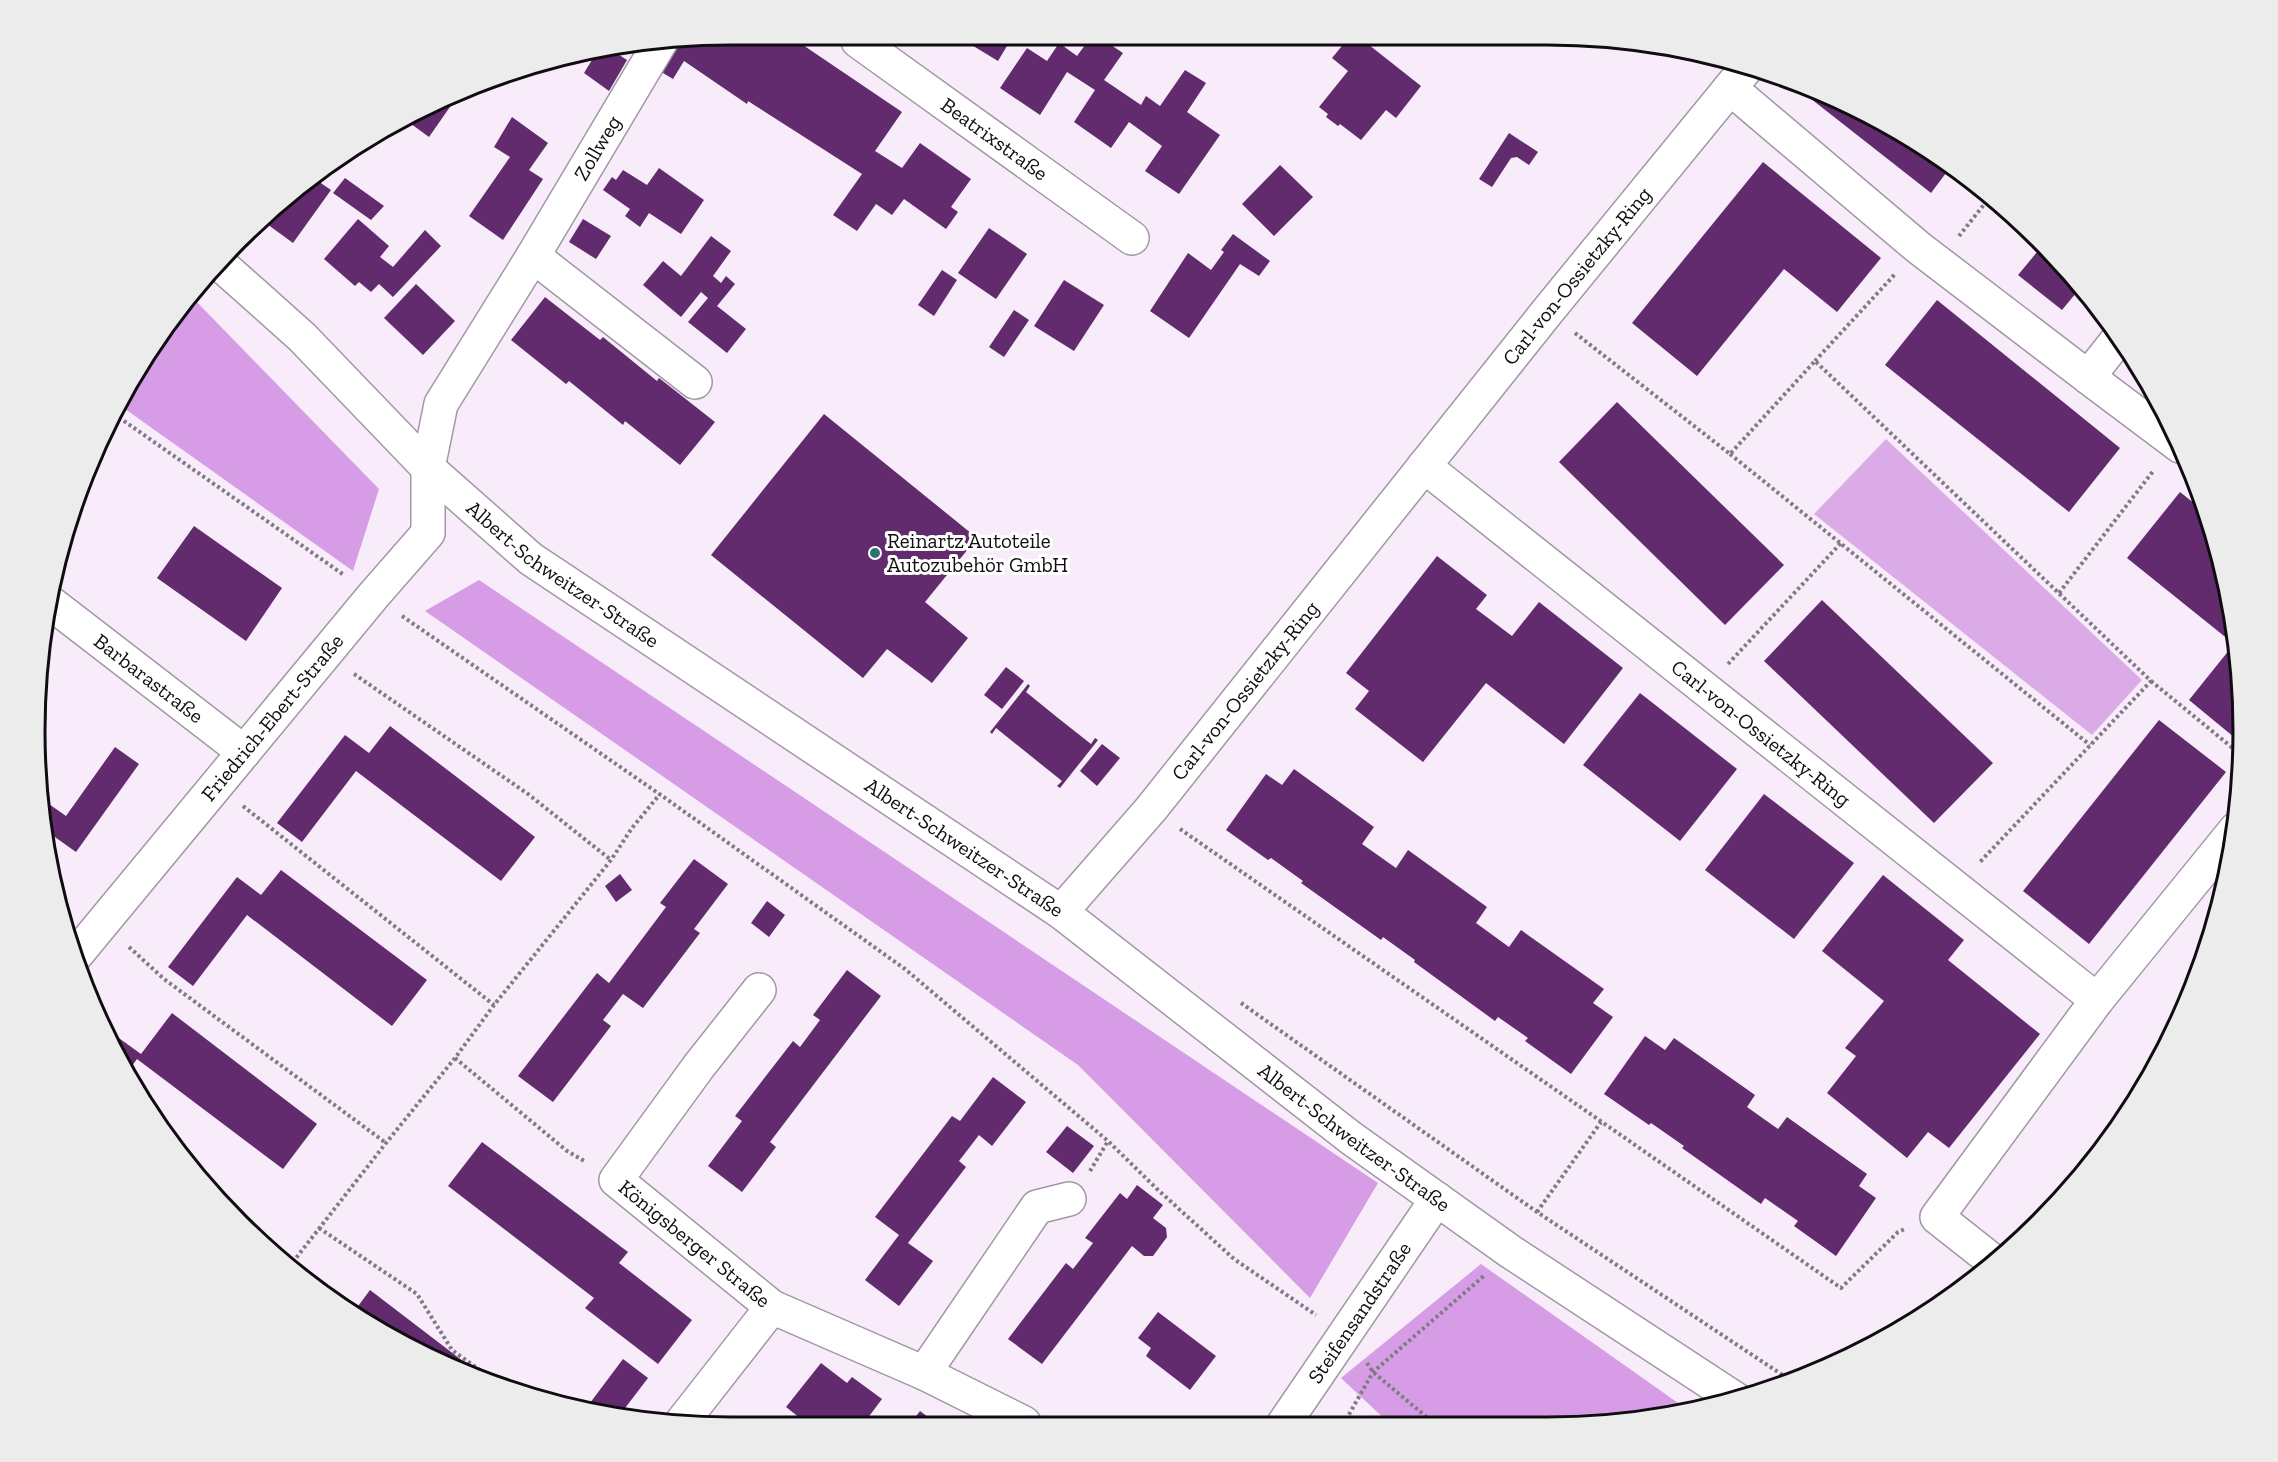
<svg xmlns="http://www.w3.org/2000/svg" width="2278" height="1462" font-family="'Zilla Slab',serif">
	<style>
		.green { fill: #dbabe7 }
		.forest { fill: #d79ce6 }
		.building { fill: #612b6e }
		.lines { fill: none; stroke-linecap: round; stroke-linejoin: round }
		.street-casing { stroke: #a297a5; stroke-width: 36 }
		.secondary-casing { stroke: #a297a5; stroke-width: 36 }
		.path { stroke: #817983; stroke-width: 4; stroke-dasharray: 3 3; stroke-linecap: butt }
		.street { stroke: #fff; stroke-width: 33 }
		.secondary { stroke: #fff; stroke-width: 33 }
		.poi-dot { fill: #2b736c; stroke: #fff; stroke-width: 2 }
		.labels { text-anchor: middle; stroke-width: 6; stroke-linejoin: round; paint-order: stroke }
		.street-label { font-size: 21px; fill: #100c11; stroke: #fff }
		.poi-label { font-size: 21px; fill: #100c11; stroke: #fff; text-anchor: start }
		.rim { fill: none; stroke: #100c11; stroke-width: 3 }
	</style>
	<rect width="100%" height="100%" fill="#f8ecfb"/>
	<polygon class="green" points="1886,439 2142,680 2092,735 1814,514"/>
	<g class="forest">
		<path d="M190 295 379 489 353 571 118 404C134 369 164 323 190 295Z"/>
		<polygon points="479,580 1378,1183 1310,1298 1078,1065 425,611"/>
		<polygon points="1481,1264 1688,1410 1592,1426 1391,1425 1341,1378"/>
	</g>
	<g class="building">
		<polygon points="675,41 687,41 694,45 697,41 778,41 786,46 790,41 797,41 902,112 875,151 902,168 920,143 971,179 951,207 958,212 946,229 904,199 892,215 876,204 857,231 833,215 862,174 748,101 747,104 684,61 673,79 658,70"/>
		<polygon points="965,41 1010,41 998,61"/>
		<polygon points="1088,41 1110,41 1108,43 1123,53 1104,80 1141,105 1146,96 1160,106 1185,70 1206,83 1187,112 1220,135 1179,194 1145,171 1162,146 1129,122 1111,148 1074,122 1095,90 1067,72 1040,115 1000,88 1027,48 1047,61 1059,43 1077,56"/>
		<polygon points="1346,41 1364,41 1421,86 1396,118 1386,110 1361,140 1340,124 1338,126 1326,117 1328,114 1319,107 1348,71 1332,58"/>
		<polygon points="608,48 627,60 609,91 584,73 598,50"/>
		<polygon points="1805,86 1855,106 1949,169 1931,193 1801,91"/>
		<polygon points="448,101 452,104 429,137 407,121"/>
		<polygon points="512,117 548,143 529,170 543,179 503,240 469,216 510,157 494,147"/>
		<polygon points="1509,133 1538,152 1529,165 1517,157 1511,158 1492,187 1479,179"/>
		<polygon points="357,145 341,168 332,161 344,152"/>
		<polygon points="1763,162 1881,258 1837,312 1784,269 1697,376 1632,323"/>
		<polygon points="1280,165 1313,197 1274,236 1242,204"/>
		<polygon points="659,168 704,200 681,234 649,213 640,227 625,216 630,209 603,190 612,177 616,180 623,170 647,185"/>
		<polygon points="312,177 331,190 293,243 267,224 289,194"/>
		<polygon points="345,178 384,206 371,220 333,193"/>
		<polygon points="358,219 389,246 380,257 393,267 425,230 441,246 393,297 379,284 371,292 359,282 355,286 324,259"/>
		<polygon points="583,219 611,236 596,259 569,242"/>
		<polygon points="989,228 1027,254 996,299 958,273"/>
		<polygon points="1233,234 1270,261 1259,276 1240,264 1189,338 1150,311 1188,253 1211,270 1224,252 1221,250"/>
		<polygon points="711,236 731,251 713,276 721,283 726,276 735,284 717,306 746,329 727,353 688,322 708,298 701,292 681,317 643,285 663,261 681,276"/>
		<polygon points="2042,246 2081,287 2062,310 2018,275"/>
		<polygon points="942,270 957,280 934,316 918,305"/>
		<polygon points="1064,280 1104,305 1074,351 1034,326"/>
		<polygon points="416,284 455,321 423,355 384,318"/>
		<polygon points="545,297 600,340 603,337 657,381 659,378 715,422 680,465 625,421 623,425 569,381 566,384 511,340"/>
		<polygon points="1937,300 2120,448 2069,512 1885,365"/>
		<polygon points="1014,310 1029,320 1004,357 989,347"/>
		<polygon points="1617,402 1784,565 1725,625 1559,462"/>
		<polygon points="824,414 977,538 925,602 968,638 932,683 887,649 863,678 711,555"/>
		<polygon points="2180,492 2205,512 2220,550 2242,685 2240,742 2189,700 2234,644 2127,558"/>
		<polygon points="194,526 282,588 246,641 157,578"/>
		<polygon points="1437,556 1487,595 1476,609 1512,636 1539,602 1623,668 1564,744 1486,683 1423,762 1355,709 1369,691 1346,673"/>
		<polygon points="1822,600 1993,763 1934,823 1764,661"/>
		<polygon points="1006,667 1024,681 1002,709 984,695"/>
		<polygon points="1028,684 1030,686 1026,692 1058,718 1091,744 1095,738 1098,740 1060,788 1057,786 1062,781 996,728 992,734 990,732"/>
		<polygon points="1640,693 1737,769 1680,841 1583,765"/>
		<polygon points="2159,720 2226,772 2089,944 2023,891"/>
		<polygon points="390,726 535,837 501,881 356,771 302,842 277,823 345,735 369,753"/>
		<polygon points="1102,744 1120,758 1097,786 1080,771"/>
		<polygon points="115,747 139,764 76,852 52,835 47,842 39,797 66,816"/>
		<polygon points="1294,769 1374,827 1362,844 1396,868 1408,850 1487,907 1476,923 1509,947 1521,930 1604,989 1593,1003 1613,1017 1571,1074 1525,1041 1528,1038 1498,1017 1495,1021 1414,962 1415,960 1383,937 1381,940 1301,883 1303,881 1271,858 1268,860 1226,830 1266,774 1282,785"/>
		<polygon points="1764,794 1854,863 1794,939 1705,870"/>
		<polygon points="694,859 728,884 694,929 700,933 643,1008 623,994 603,1020 611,1026 553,1102 518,1076 597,973 609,983 666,907 660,903"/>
		<polygon points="281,870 427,980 392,1026 247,915 193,986 168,967 237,877 261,895"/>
		<polygon points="620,874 632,890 616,902 605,886"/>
		<polygon points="1883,875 1964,940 1948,960 2040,1034 1949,1148 1928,1132 1907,1158 1827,1093 1856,1056 1845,1048 1884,1001 1822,951"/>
		<polygon points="767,901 785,915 769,937 751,923"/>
		<polygon points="847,970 881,996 770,1142 776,1147 742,1192 708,1166 742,1121 735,1116 793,1041 800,1047 820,1020 813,1015"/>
		<polygon points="172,1013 317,1124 283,1169 137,1059 126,1074 112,1041 116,1036 141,1054"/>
		<polygon points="1645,1036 1665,1050 1674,1038 1755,1095 1747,1107 1778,1129 1787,1117 1867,1174 1859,1186 1876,1198 1836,1256 1794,1226 1798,1221 1765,1198 1761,1204 1682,1148 1684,1146 1651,1123 1649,1125 1604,1094"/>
		<polygon points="993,1077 1026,1102 992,1146 979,1135 959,1161 966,1167 908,1243 933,1261 899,1306 865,1280 899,1235 875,1217 952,1116 960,1121"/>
		<polygon points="1067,1126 1094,1146 1073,1173 1046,1152"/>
		<polygon points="482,1142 628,1252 619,1263 692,1320 658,1364 585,1308 594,1298 448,1186"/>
		<polygon points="1137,1185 1163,1205 1153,1218 1166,1228 1167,1237 1153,1256 1144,1256 1132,1246 1042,1364 1008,1339 1066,1263 1073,1269 1093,1243 1085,1238 1120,1193 1127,1199"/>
		<polygon points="370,1290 489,1381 464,1374 382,1334 353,1313"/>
		<polygon points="1158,1312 1216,1356 1190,1390 1146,1356 1151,1348 1138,1338"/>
		<polygon points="623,1359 648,1378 619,1416 587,1407"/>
		<polygon points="821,1363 847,1383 852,1377 882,1399 864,1423 805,1422 786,1407"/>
		<polygon points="920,1411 936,1423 911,1423"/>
	</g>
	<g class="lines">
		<defs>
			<g id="street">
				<path id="s1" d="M858 41 1132 238"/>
				<polyline points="1730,88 1919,248 2088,377"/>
				<polyline points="533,256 695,382"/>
				<polyline points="2119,338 2088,377 2180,446"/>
				<path id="s2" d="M1424 466 2097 1000"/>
				<path id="s3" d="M52 604 244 752"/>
				<path id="s4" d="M1061 912 1151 809 1547 312 1748 66"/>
				<path id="s5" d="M76 955 373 596 428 533V468L441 404 533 256 661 41"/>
				<path id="s6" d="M759 990 699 1066 616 1180 772 1307 924 1373 1024 1423"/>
				<polyline points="1994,1262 1937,1217 2097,1000 2236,829"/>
				<polyline points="924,1373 1037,1207 1069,1199"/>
				<polyline points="682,1422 772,1307"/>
				<path id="s7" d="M1283 1425 1437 1199"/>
			</g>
			<g id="secondary">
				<path id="s8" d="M219 263 302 337 428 468 531 559 1061 912 1351 1138 1511 1252 1737 1400"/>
			</g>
		</defs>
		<use href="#street" class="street-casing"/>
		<use href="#secondary" class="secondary-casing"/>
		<g class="path">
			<polyline points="1959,236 1990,197"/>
			<polyline points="1575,333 1730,454 1815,361 2151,681 1979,863"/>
			<polyline points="1815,361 1896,273"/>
			<polyline points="114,414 344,575"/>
			<polyline points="1730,454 2090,745"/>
			<polyline points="2059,593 2154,470"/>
			<polyline points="402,616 668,800 905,969 1108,1141 1157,1189 1234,1259 1316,1315"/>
			<polyline points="1728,664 1841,543"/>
			<polyline points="354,674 528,794 611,860"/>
			<polyline points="2151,681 2240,754"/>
			<polyline points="243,806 494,1005"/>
			<polyline points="1180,829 1841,1288 1898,1232 1905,1229"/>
			<polyline points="129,947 164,979 386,1143"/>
			<polyline points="1241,1003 1537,1212 1790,1380"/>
			<polyline points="455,1058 567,1151 586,1162"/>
			<polyline points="1090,1171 1108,1141"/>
			<polyline points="1537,1212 1601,1122"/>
			<polyline points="319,1228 417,1294 452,1350 499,1384"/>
			<polyline points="289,1267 386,1143 455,1058 494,1005 611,860 632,828 660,794"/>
			<polyline points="1367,1363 1373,1372 1436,1425"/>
			<polyline points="1343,1425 1373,1372 1485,1275"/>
		</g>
		<use href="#street" class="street"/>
		<use href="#secondary" class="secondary"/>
	</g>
	<circle class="poi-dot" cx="875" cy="553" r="6"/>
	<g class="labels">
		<g class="street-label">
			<text dy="7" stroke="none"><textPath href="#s1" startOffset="168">Beatrixstraße</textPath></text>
			<text dy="7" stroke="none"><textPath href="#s5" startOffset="980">Zollweg</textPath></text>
			<text dy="7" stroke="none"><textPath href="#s4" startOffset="819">Carl-von-Ossietzky-Ring</textPath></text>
			<text dy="7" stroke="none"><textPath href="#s8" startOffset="465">Albert-Schweitzer-Straße</textPath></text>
			<text dy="7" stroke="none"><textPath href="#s3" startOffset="122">Barbarastraße</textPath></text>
			<text dy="7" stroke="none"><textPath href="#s4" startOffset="288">Carl-von-Ossietzky-Ring</textPath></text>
			<text dy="7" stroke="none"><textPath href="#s5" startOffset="308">Friedrich-Ebert-Straße</textPath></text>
			<text dy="7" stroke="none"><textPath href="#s2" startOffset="430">Carl-von-Ossietzky-Ring</textPath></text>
			<text dy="7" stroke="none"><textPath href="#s8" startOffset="951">Albert-Schweitzer-Straße</textPath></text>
			<text dy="7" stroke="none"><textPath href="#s8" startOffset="1437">Albert-Schweitzer-Straße</textPath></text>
			<text dy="7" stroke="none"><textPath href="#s6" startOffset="339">Königsberger Straße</textPath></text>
			<text dy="7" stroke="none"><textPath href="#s7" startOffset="136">Steifensandstraße</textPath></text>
		</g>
		<g class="poi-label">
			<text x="887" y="548">Reinartz Autoteile<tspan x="887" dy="24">Autozubehör GmbH</tspan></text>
		</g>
	</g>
	<path d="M0 0H2278V1462H0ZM731 45H1547A686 686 0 0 1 2233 731V731A686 686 0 0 1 1547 1417H731A686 686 0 0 1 45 731V731A686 686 0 0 1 731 45Z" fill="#ececec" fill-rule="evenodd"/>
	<path class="rim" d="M731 45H1547A686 686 0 0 1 2233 731V731A686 686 0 0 1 1547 1417H731A686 686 0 0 1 45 731V731A686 686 0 0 1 731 45Z"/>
</svg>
